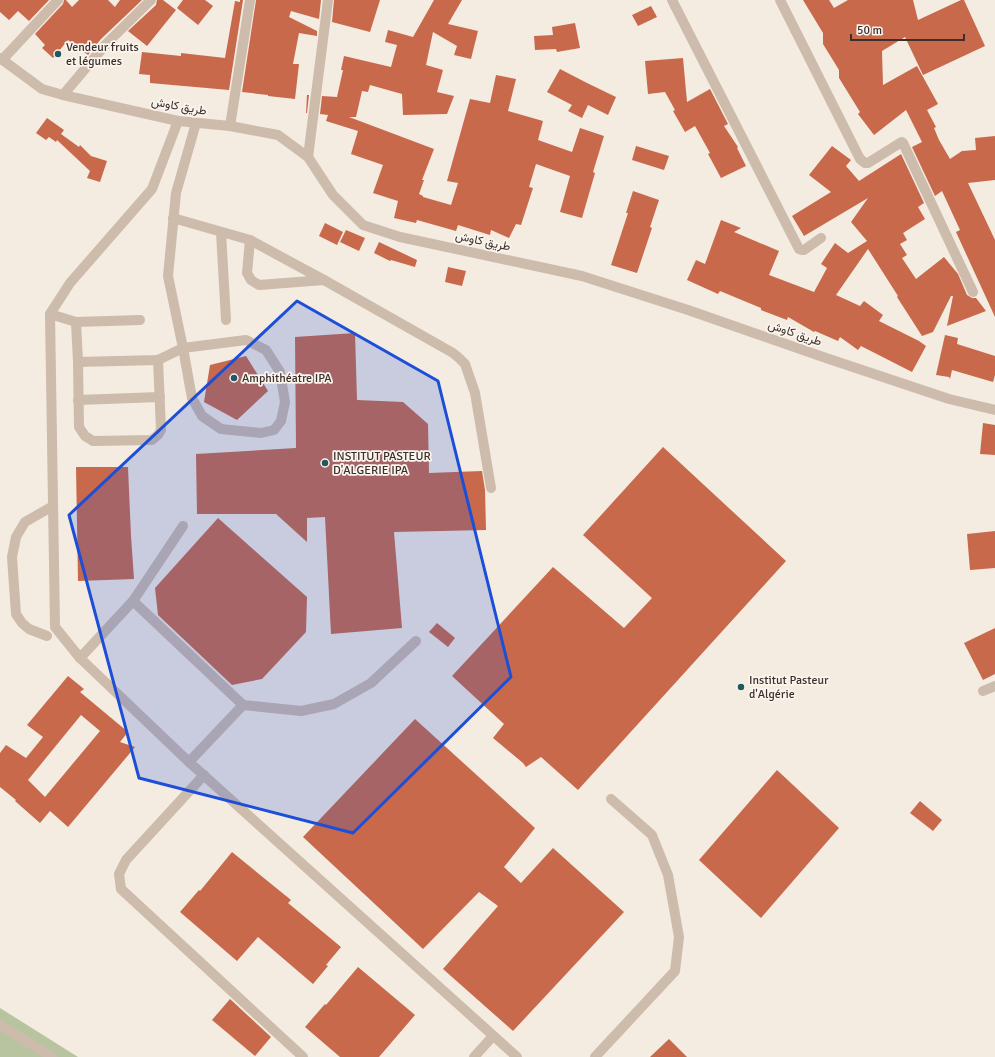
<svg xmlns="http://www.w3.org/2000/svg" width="995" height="1057" font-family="Signika,Vazirmatn,sans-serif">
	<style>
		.green { fill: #b8c4a0 }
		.building { fill: #c8694b; fill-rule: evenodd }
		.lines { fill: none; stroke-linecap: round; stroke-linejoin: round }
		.minor { stroke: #cdbbac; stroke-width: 10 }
		.marked { fill: #1d4ed8; fill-opacity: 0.2; stroke: #1d4ed8; stroke-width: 3; stroke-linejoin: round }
		.poi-dot { fill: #1f5a5e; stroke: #fbf5ee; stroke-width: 1.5 }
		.labels { text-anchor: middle; stroke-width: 3.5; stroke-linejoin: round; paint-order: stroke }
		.poi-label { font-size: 12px; fill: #3b302b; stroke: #fbf5ee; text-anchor: start }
		.street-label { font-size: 12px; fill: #3b302b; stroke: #fbf5ee }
	</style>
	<rect width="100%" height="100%" fill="#f4ebe1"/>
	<polygon class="green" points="0,1008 78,1057 0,1057"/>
	<g class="building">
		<polygon points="0,0 49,0 29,21 18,11 9,20 0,12"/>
		<polygon points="64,0 66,0 72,7 79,0 108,0 115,7 120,0 142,0 101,39 88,55 68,40 53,58 42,48 45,45 35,34 63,4"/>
		<polygon points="157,0 163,0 176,10 147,46 128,31 156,5"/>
		<polygon points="183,0 205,0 213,6 198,25 177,8"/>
		<polygon points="240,0 243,0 229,90 150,83 150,75 139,74 142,52 181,56 181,53 225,58 235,1 240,2"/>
		<polygon points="256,0 321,0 319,19 291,11 289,17 317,31 317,36 299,33 293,64 299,64 295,99 268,96 268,95 242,92"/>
		<polygon points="334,0 380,0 370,32 332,22"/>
		<polygon points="434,0 462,0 448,24 478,31 471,59 454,55 457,46 433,32 426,65 443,70 437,92 454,96 447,114 403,115 402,94 370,85 368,92 362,91 356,117 349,117 434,149 422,180 424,180 419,194 423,196 423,197 451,205 458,183 447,181 470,99 490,103 496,75 516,79 508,111 543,121 538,140 572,152 580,128 604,136 593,172 595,173 582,218 560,212 570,176 536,164 529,187 533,188 521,225 516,224 509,238 491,230 490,235 458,225 456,231 417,220 416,223 394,218 398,201 373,193 383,165 351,154 358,131 326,121 328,115 320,114 322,96 337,97 343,70 341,70 344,56 391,67 397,45 385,42 388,30 413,37"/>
		<polygon points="803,0 829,0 834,8 848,0 913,0 918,20 961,0 964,0 985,46 923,75 905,37 882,51 883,85 917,66 938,104 927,110 936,127 934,128 939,140 950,159 962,151 976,150 975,138 995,136 995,180 968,183 995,240 995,317 956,232 960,230 942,191 935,196 912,147 922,142 906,110 874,135 858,114 860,112 839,78 839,70 823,44 823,33"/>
		<polygon points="651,6 657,17 638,26 632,15"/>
		<polygon points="575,23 580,48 557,52 556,49 535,50 534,36 553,35 552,27"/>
		<polygon points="683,58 687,102 710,89 728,124 724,126 738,147 737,148 746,166 721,178 708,154 710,153 695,126 685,132 673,111 675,110 665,92 648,94 645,61"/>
		<polygon points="560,69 587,83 616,97 608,115 588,105 582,118 568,111 572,105 547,92"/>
		<polygon points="307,95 309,95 307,113 306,113"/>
		<polygon points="47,118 64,130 61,134 79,147 80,145 91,156 107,161 100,182 87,178 90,171 57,140 56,142 49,137 46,140 36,133"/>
		<polygon points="636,146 669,156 664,170 632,160"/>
		<polygon points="832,146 851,160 846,166 859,181 901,154 924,203 918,207 925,219 903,233 907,240 900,244 907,255 902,258 916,279 944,257 958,274 967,295 972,298 976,298 986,311 947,326 953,296 951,296 933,332 922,336 897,297 898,296 868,249 836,295 860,306 864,301 883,315 879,321 919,341 926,346 912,372 861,346 858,350 840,337 838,341 815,331 814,332 788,317 787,320 761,310 761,308 720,291 718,294 687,280 696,260 705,264 721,220 741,228 734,232 779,251 769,275 814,292 827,268 821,264 835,243 848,253 867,241 851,222 868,198 804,236 792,216 831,192 809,175"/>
		<polygon points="633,191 659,200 650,227 652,228 637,273 611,265 628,213 626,213"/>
		<polygon points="325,223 343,232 337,245 319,236"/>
		<polygon points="346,230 365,238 359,251 340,242"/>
		<polygon points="379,242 417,260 415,267 391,260 390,261 374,253"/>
		<polygon points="448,267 466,271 462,286 445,282"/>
		<polygon points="355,333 357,400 403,402 428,424 429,473 482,471 485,490 486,530 394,532 402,628 331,634 325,517 307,518 307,542 276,514 197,514 196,454 296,448 295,337"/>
		<polygon points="945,335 958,338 957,344 995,356 995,375 993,382 952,370 950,379 949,377 936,375"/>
		<polygon points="246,356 268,391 237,420 204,402 210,365"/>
		<polygon points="983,423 995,425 995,455 980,454"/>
		<polygon points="663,447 786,561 578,790 541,757 526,767 523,763 493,738 504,724 452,676 553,567 624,628 652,598 583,535"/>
		<polygon points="76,467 128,467 131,536 134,579 78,581"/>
		<polygon points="218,518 307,597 306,632 262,679 232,685 158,615 155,588"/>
		<polygon points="995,531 995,568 970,570 967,534"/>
		<polygon points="437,623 455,638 448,647 429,632"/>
		<polygon points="995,628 995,674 983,680 964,643"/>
		<path d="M68 676 84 689 80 692 128 732 120 742 135 747 68 827 50 811 40 823 15 801 16 800 0 787V753L6 745 26 758 43 737 27 725ZM81 715 100 731 45 797 28 780Z"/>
		<polygon points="415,719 535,828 504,867 521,883 553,848 624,912 513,1031 443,969 498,906 479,892 423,949 303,837"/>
		<polygon points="777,770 839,828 761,918 699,860"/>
		<polygon points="920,801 942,820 933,831 910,813"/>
		<polygon points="232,852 291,900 288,903 341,947 326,965 328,966 313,984 258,937 237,961 180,912 199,890 200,891"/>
		<polygon points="358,967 415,1015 379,1057 340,1057 305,1027 325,1004 326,1005"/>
		<polygon points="230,999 271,1037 255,1056 212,1020"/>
		<polygon points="669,1039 687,1057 650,1057"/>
	</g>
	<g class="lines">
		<g class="minor">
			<polyline points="672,0 799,249 802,250 804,250 821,238"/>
			<polyline points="780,0 860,159 865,163 868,163 900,143 902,142 903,143 973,292"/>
			<polyline points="0,58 42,89 63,95 178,121 230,126 278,135 308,157 333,195 363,225 400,237 582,276 688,310 826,358 949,399 995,410"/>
			<polyline points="2,60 58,0"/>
			<polyline points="63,95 106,44 151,0"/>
			<polyline points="178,121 152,189 70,283 50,314 55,627 80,658 189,762 517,1057"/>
			<polyline points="230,126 250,0"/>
			<polyline points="308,157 328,0"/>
			<polyline points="173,218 250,240 324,280 453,353 459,358 465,364 475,393 491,488"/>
			<polyline points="221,232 226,320"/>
			<polyline points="250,240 247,273 251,280 259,285 324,280"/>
			<polyline points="50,314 76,322 140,320"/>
			<polyline points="76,322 78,362 158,360 183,348 246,340 266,350 280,372 285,402 281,421 274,430 261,433 221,429 202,416 192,398 188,376 183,348 168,276 176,193 196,123"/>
			<polyline points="78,362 79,427 85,436 93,441 152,440 158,435 161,430 158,360"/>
			<polyline points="78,400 160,397"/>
			<polyline points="133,601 183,526"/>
			<polyline points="47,636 29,629 22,623 16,614 12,557 16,537 25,522 53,506"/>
			<polyline points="80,658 133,601 243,705 301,711 334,704 371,683 416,641"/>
			<polyline points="983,691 995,686"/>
			<polyline points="189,762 243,705"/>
			<polyline points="204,775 126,860 119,874 121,889 303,1057"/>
			<polyline points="0,1025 52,1057"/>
			<polyline points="474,1057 493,1036"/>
			<polyline points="595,1057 675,971 679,937 668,875 652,835 611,799"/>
		</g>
	</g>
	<path class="marked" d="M297 301 438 381 511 677 353 833 139 778 69 515Z"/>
	<g class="poi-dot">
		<circle cx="58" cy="54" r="4"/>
		<circle cx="234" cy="378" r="4"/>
		<circle cx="325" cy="463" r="4"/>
		<circle cx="741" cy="687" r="4"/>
	</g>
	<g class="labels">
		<g class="poi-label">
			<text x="66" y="51">Vendeur fruits<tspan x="66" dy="14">et légumes</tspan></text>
			<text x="242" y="382">Amphithéatre IPA</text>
			<text x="333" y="460">INSTITUT PASTEUR<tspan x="333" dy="14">D'ALGERIE IPA</tspan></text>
			<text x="749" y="684">Institut Pasteur<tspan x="749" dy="14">d'Algérie</tspan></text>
		</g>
		<g class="street-label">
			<text transform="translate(179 106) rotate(10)" y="4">طريق كاوش</text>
			<text transform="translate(483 241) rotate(12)" y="4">طريق كاوش</text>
			<text transform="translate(795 333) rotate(19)" y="4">طريق كاوش</text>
		</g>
	</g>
	<path d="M851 34v6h113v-6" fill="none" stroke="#3b302b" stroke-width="2"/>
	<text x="857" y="34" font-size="12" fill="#3b302b" stroke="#fbf5ee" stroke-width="3" paint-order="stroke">50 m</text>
</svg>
